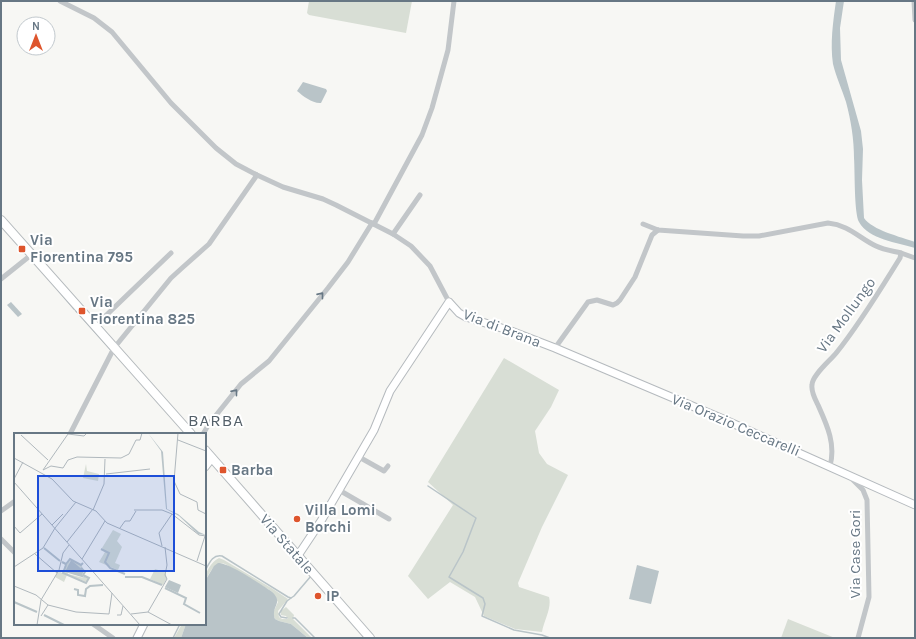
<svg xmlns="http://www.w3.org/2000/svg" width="916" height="639" font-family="Karla,sans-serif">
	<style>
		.green { fill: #d8ded5 }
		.water { fill: #b9c4c8 }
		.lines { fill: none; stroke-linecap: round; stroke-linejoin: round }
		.stream { stroke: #b9c4c8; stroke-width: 1.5 }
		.secondary-casing { stroke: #b5babe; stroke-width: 9 }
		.primary-casing { stroke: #b5babd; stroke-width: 10 }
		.street { stroke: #c2c6c9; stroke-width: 5 }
		.secondary { stroke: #fff; stroke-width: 7 }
		.primary { stroke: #fff; stroke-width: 8 }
		.oneway { stroke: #677784 }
		.poi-dot { fill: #de552d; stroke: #fff; stroke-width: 1.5 }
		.labels { text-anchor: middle; stroke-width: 4; stroke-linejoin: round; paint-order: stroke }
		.poi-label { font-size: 15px; font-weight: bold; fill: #677784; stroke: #fff; text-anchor: start }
		.street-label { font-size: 15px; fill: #677784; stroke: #fff }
		.quarter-label { font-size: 17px; letter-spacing: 1px; fill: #546069; stroke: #fff }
		.inset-river { fill: none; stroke: #b9c4c8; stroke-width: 2 }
		.inset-road { fill: none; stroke: #b0b8bd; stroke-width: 1 }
		.view { fill: #1d4ed8; fill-opacity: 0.15; stroke: #1d4ed8; stroke-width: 2 }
		.inset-edge { fill: none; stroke: #677784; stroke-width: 2 }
	</style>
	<rect width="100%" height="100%" fill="#f7f7f4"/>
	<g class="green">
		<polygon points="309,1 412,1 406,33 309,15 307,13"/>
		<path d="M504 358 559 390 551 407 535 431 539 453 547 464 568 475 542 527 518 583 519 587 549 597C552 608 544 620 542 632L515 629 484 616 475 597 450 582 428 599 408 576 453 505 428 482Z"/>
		<path d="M219 558 224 560 273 589 288 599 278 611 279 617 282 619H288L286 616 281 615V611L286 607 294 615 293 619 312 638H308L291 624 279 621 275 619 273 613 278 602 271 591 225 564C214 561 210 573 205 581 205 572 211 562 219 558Z"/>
		<polygon points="788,619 835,638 781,638"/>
		<polygon points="182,624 186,624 181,638 174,638"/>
	</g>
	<g class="water">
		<path d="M836 1H844L840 28 841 60 861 131 863 149 862 180 864 218C872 230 901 237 915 242V248C897 242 869 240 859 222 854 213 855 171 854 158 854 139 851 121 846 102 842 89 836 77 833 64 830 43 833 22 836 1Z"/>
		<path d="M303 82 326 89 327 91 321 103C313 104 303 96 297 91Z"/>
		<polygon points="11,302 22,314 18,317 7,305"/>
		<path d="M218 563C230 563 260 584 271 591 285 603 270 606 275 619L279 621 291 624 308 638H181L186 624H205V581L214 566Z"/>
		<polygon points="637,565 659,571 651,604 629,599"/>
	</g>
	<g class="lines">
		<g class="stream">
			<polyline points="58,290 74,309"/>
			<polyline points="76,311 111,350"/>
			<polyline points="428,486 476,518 463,552 449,577 483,598 485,604 482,616 514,630 542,635 550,638"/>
			<path d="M205 571C209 564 212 554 222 556L288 597 291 598 294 596 311 576"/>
			<polyline points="287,618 281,617 279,614 287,601 291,598"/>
			<polyline points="293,618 295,618 315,638"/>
			<polyline points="173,638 180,624"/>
		</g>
		<defs>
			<g id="secondary">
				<polyline points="205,467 212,458"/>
				<polyline points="297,555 299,554 321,521 374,430 390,391 449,302 459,313 466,317 511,331 555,348 723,419 915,505"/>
				<polyline points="137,638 144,624"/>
			</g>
			<g id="primary">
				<polyline points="1,220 191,434"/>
				<polyline points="205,450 370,638"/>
			</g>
		</defs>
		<use href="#secondary" class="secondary-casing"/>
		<use href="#primary" class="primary-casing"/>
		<g class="street">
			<polyline points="60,1 94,18 112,32 171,103 216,148 236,164 257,175 283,187 323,199 336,205 393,234 411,246 430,266 449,302"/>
			<polyline points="914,1 915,20"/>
			<polyline points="374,224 422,135 432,108 448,50 454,1"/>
			<path d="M643 224 658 230 743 236H759L828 223C849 225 859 238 876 246 884 250 893 251 901 253L900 258C880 290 861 322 837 352 831 360 812 375 812 385 811 392 815 399 818 405 827 425 836 444 830 466"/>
			<polyline points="393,234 420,195"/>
			<polyline points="901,253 915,258"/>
			<polyline points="1,279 31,255"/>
			<polyline points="95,326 171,253"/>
			<polyline points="555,348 588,302 597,300 613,305 617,303 620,300 635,277 652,235 658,230"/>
			<polyline points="70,434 114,348 171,278 182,268 209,244 257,175"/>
			<polyline points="203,434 209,424 241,384 269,361 328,288 348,262 372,223"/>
			<polyline points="359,457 384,471 388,466"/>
			<polyline points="852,479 863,490 867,500 869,597 858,638"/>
			<polyline points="339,490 389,519"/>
			<polyline points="1,511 15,501"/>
			<polyline points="1,539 15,553"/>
			<polyline points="93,624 113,638"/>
		</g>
		<use href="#secondary" class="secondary"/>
		<use href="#primary" class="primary"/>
	</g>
	<defs><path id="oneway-chevron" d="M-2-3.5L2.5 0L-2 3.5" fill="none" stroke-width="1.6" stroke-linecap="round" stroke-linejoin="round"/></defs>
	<g class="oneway">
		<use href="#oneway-chevron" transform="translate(321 295) rotate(-51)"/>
		<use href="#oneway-chevron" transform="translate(235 392) rotate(-51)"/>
	</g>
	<g class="poi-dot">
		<rect x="18" y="245" width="8" height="8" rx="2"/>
		<rect x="78" y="307" width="8" height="8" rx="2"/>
		<rect x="219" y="466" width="8" height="8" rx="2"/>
		<circle cx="297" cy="519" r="4"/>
		<circle cx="318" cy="596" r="4"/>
	</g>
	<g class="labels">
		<g class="poi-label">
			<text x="30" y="245">Via<tspan x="30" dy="17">Fiorentina 795</tspan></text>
			<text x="90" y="307">Via<tspan x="90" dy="17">Fiorentina 825</tspan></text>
			<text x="231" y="475">Barba</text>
			<text x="305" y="515">Villa Lomi<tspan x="305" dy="17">Borchi</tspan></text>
			<text x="326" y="601">IP</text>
		</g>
		<g class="street-label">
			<text transform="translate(846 315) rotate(-54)" y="5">Via Mollungo</text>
			<text transform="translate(502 328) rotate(21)" y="5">Via di Brana</text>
			<text transform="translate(736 425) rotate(23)" y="5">Via Orazio Ceccarelli</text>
			<text transform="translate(287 544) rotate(49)" y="5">Via Statale</text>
			<text transform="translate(855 554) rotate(-90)" y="5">Via Case Gori</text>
		</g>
		<g class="quarter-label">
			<text x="216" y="426">BARBA</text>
		</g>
	</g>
	<g transform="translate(14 433)">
		<rect width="192" height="192" fill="#f7f7f4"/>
		<path d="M72 31 73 38 85 41 84 48 69 45ZM99 97 107 101 103 108 108 114 101 130 106 132 104 137 85 129 91 119 88 115ZM56 126 67 132 71 139 69 142 75 145 73 149 53 142 50 149 41 144 44 138 53 142 49 139 51 132 47 129 53 131ZM56 127 70 138V145L54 141ZM141 136 151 139 153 145 149 152 136 146Z" fill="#d8ded5" fill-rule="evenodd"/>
		<path d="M134 0 149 19 153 76 164 81 185 99 192 102 184 101 165 83 152 76 147 18ZM57 127 70 138 68 142 71 145 51 139ZM155 147 167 152 164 160 151 154Z" fill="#b9c4c8"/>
		<path class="inset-river" d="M30 115 46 128M87 116 95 120 91 129 96 135 111 141M48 129 52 131 56 126 67 132 69 130M52 132 49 140 72 150 75 145 69 142 71 139 67 135M111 144H128L148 152M151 155 172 165 170 171 186 180M60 156 64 157V162L71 163 72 156 76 153 89 152M0 169 23 179M30 182 50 192"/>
		<path class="inset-road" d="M164 0 160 48 166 61 183 69 184 77 192 81M7 2 34 27M164 7 192 18M0 25 38 46 59 68 82 78 93 90 192 133M29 37 37 33 49 35 54 27 63 24 107 25 115 21 122 7H126L128 0M29 37 54 1 70 3 73 0M92 41 136 36M0 46 9 29M0 49 126 192M79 77 90 51 91 26M120 77H148L158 81 145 100 148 113M158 81 185 102 192 103M38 92 49 81M0 93 6 100 28 81M106 95 111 88H116L122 78M53 109 79 76M21 121 43 140M68 126 91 88M183 128 191 103M0 134 29 115 41 95 62 69M0 153 22 162 34 172 62 179 95 181 98 160M134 179 153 146 151 142 153 132 151 114M117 181 134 179 158 192M103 182H107L109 173M27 183 34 172M23 192 27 167 45 137 49 120 55 112"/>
		<path class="view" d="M24 43H160V138H24Z"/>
		<rect width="192" height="192" class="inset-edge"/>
	</g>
	<rect width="916" height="639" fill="none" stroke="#677784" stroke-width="4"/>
	<g transform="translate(36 36)"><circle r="19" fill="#ffffff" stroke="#c2c9ce"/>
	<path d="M0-3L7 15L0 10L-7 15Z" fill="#de552d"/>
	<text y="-6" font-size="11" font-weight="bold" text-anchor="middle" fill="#677784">N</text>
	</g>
</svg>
